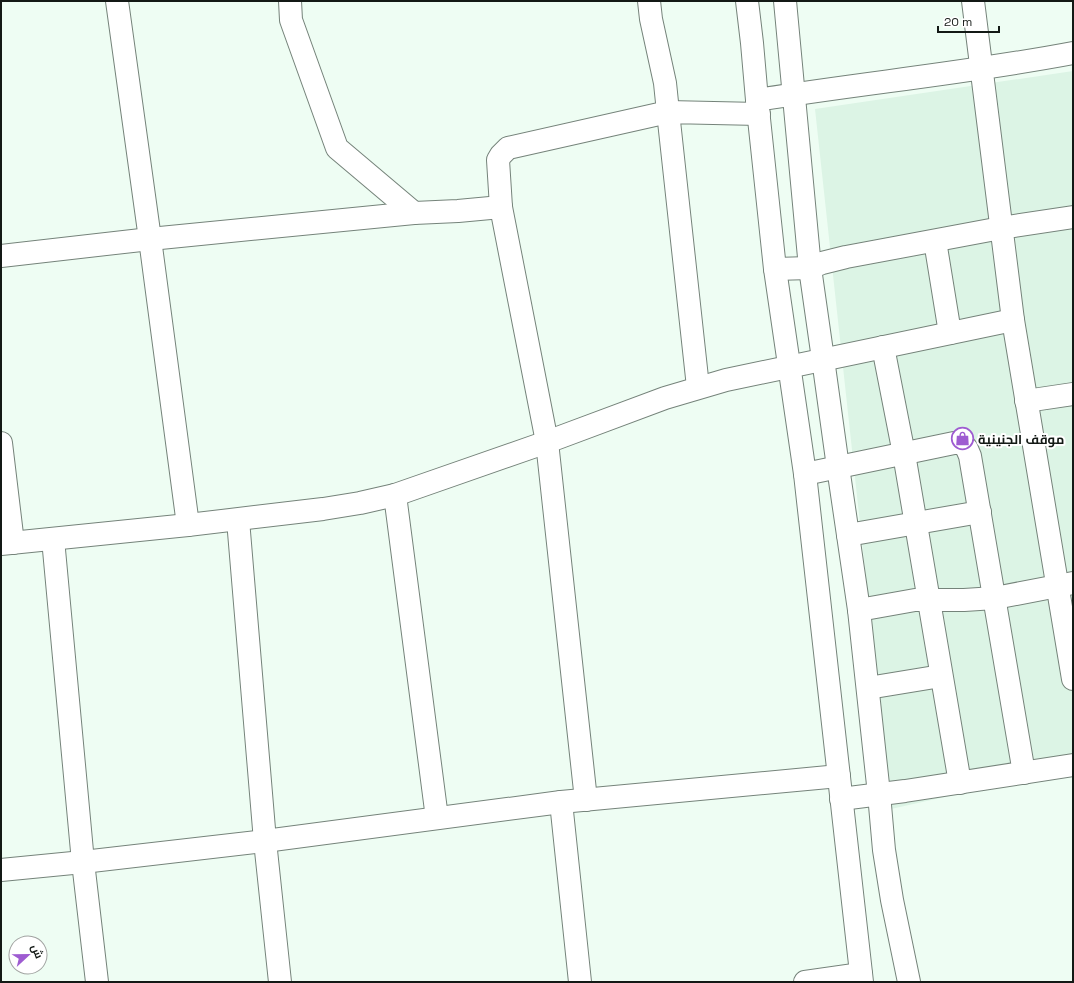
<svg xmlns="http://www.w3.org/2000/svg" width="1074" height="983" font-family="'Space Grotesk',Cairo,sans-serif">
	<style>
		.built { fill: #dcf4e5 }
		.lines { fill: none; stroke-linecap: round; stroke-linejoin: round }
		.minor-casing { stroke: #75837a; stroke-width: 24 }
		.highway-casing { stroke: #75837a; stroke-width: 24 }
		.minor { stroke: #fff; stroke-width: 22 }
		.highway { stroke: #fff; stroke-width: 22 }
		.labels { text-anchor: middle; stroke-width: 4; stroke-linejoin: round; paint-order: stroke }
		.poi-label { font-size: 13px; font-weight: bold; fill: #131915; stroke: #fff; text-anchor: start }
	</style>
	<rect width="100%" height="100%" fill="#eefdf3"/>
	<polygon class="built" points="1073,71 1073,768 891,809 815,109"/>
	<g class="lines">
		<defs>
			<g id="minor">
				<polyline points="117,1 150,239 188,525"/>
				<polyline points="290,1 291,20 337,148 414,213"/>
				<polyline points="785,1 810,268 823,359 838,467 859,610 879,794 884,850 892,900 909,982"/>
				<polyline points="973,1 1013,320 1073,679"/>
				<path d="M757 100C862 83 968 73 1073 53"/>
				<polyline points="935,241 950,333"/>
				<polyline points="1,256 150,239 414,213 458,211 501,207"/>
				<polyline points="775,269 810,268 822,263 846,257 1001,228 1073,217"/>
				<polyline points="883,347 904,454 960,783"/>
				<polyline points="698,387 668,112 759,114"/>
				<polyline points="1026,401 1073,394"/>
				<polyline points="1,443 13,543"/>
				<polyline points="805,474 954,443 962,443 967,449 970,456 1024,773"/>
				<polyline points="395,495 437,818"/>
				<polyline points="238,520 265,841 280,982"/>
				<polyline points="848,535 980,512"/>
				<polyline points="53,539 83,862 97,982"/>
				<polyline points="1,544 188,525 323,509 360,503 395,495 547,442 665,398 726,380 1013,320"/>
				<polyline points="859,610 915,600 964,600 995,598 1073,583"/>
				<polyline points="868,688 941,676"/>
				<polyline points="841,799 905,791 1073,765"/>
				<polyline points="586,800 547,442 501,207 498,160 501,155 508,148 668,112 665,83 651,19 649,1"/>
				<polyline points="561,802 580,982"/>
				<polyline points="1,870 83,862 265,841 561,802 839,776"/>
				<polyline points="805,982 861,974"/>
			</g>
			<polyline id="highway" points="747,1 752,43 757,100 775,269 805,474 862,982"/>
		</defs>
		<use href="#minor" class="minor-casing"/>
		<use href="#highway" class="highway-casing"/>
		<use href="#minor" class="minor"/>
		<use href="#highway" class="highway"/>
	</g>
	<defs>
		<symbol id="shop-ring" viewBox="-11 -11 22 22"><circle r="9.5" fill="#fff" stroke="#9e5cd1" stroke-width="1.5"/><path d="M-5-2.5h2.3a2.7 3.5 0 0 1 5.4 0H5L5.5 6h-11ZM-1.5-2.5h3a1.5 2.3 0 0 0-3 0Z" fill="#9e5cd1"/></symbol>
	</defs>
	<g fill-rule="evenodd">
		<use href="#shop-ring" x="950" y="426" width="25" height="25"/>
	</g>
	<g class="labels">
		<g class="poi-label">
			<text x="978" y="444">موقف الجنينية</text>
		</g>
	</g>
	<rect width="1074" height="983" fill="none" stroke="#131915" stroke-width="4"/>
	<g transform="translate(28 955) rotate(68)"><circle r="19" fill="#ffffff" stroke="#a1a3a1"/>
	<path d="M0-3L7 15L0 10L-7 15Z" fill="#9e5cd1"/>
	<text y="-6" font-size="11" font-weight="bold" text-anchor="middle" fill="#131915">ش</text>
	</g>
	<path d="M938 26v6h61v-6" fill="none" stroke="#131915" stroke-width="2"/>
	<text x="944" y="26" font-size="12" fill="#131915" stroke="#ffffff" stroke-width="3" paint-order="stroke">20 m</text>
</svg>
